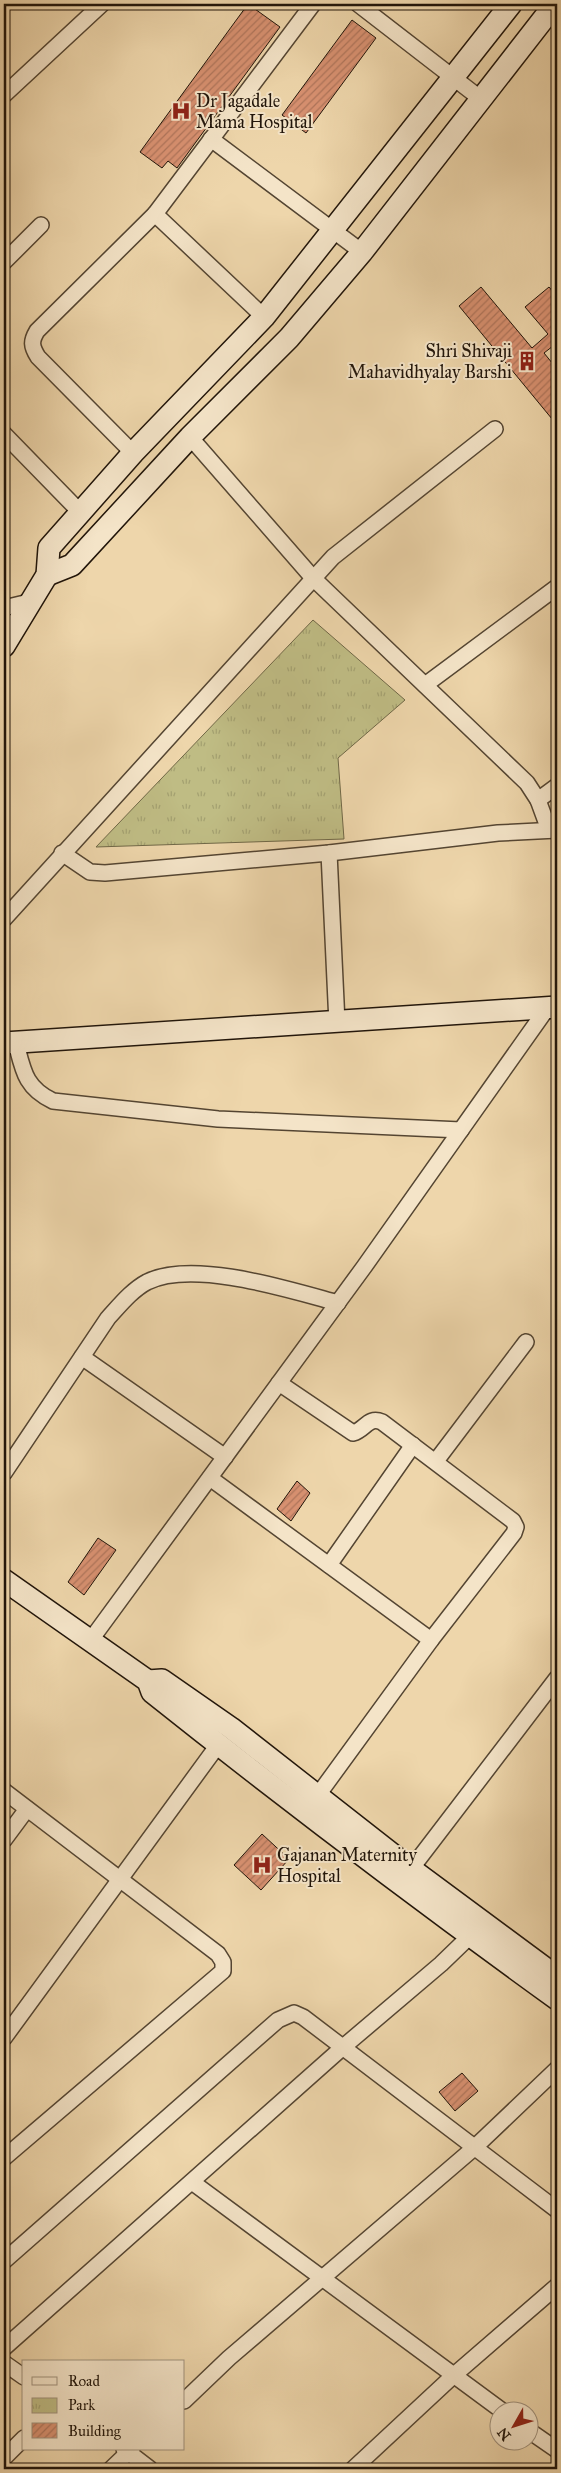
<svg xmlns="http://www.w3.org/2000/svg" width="561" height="2473" font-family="'IM FELL Great Primer',serif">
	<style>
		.park { fill: url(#park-tufts); stroke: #706847 }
		.building { fill: url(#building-hatch); stroke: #21150a }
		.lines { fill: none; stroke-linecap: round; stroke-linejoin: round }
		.street-casing { stroke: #544532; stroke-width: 18 }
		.secondary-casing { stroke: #21150a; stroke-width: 24 }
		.street { stroke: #f4e4c8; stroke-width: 15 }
		.secondary { stroke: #f4e4c8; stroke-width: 21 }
		.labels { text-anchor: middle; stroke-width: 4; stroke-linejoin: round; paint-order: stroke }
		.poi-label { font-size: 18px; fill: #21150a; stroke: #f4e4c8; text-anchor: start }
	</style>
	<defs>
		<pattern id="park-tufts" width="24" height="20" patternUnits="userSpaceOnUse" patternTransform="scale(1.25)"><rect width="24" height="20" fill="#bfbc84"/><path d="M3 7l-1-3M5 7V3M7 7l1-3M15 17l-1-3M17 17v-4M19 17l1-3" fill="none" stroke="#a4a171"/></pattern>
		<pattern id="building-hatch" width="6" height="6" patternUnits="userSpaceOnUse" patternTransform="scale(1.25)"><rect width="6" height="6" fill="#d89171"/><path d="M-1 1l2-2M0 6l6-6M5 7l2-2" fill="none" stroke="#af755b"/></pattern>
	</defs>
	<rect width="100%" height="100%" fill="#eed6ab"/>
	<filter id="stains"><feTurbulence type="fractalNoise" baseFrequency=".004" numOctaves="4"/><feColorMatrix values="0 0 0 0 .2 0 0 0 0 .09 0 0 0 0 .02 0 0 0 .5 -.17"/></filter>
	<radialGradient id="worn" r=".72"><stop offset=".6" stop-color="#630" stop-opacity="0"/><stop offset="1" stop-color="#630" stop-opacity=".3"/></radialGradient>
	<polygon class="park" points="313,620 405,700 338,758 344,839 96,847"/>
	<g class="building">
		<polygon points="248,4 280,27 177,168 168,161 162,168 140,152"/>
		<polygon points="352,20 376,38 306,133 282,115"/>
		<polygon points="481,287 532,348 548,334 525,307 549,287 555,294 557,293 557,352 553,346 544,353 557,369 557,425 459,306"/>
		<polygon points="297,1481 310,1493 291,1521 277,1509"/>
		<polygon points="98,1538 116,1550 84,1595 68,1582"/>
		<polygon points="262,1834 289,1859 261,1890 234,1865"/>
		<polygon points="462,2073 478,2091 455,2111 439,2092"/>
	</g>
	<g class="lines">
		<defs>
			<g id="street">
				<polyline points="358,4 481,99"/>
				<polyline points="4,95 102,4"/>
				<polyline points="211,139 362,252"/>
				<polyline points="155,214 264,317"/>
				<polyline points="4,262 41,225"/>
				<polyline points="4,434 81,513"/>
				<polyline points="190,437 313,578 527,783 538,800 549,830"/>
				<path d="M133 453 38 357C31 346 31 341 37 331L155 214 313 4"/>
				<polyline points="4,608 29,602"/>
				<polyline points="425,685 557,587"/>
				<polyline points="538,800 557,786"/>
				<polyline points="62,853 90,872 105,873 329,853 498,833 557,830"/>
				<polyline points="329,853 337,1023"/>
				<polyline points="4,919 333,557 495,429"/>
				<path d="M16 1043C23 1070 25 1088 53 1101L218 1119 461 1130"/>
				<polyline points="82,1357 225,1457"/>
				<path d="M279 1383 353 1433C365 1430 368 1416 382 1422L513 1521 516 1527 514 1533 431 1640 318 1795"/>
				<polyline points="436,1461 526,1342"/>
				<path d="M4 1473 108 1318C120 1305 132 1290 147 1282 193 1259 290 1290 338 1303"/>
				<polyline points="210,1478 431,1640"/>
				<polyline points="329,1565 413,1445"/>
				<polyline points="90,1641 364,1267 548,1007"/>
				<polyline points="4,1791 218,1954 223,1962 223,1971 4,2158"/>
				<polyline points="4,1840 27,1809"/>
				<polyline points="411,1869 557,1678"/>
				<polyline points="4,2038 218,1745"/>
				<polyline points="192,2182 501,2410"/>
				<polyline points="4,2261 278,2020 294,2013 303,2017 557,2210"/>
				<polyline points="4,2348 342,2048 441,1964 470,1936"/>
				<polyline points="4,2363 24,2377"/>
				<polyline points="184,2401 229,2358 474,2148 557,2069"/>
				<polyline points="528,2430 557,2450"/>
				<polyline points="124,2449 150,2469"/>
				<polyline points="4,2458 24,2438"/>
				<polyline points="111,2469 132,2449"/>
				<polyline points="353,2469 453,2376 557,2286"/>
			</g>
			<g id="secondary">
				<polyline points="47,575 72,565 190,437 289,338 362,252 555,4"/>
				<polyline points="4,646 47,575 49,548 133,453 264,317 511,4"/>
				<polyline points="4,1043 557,1007"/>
				<path d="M4 1580 148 1681 152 1692C285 1798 420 1900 557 1999"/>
				<polyline points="148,1681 162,1680 231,1728 411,1869 557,1977"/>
			</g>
		</defs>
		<use href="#street" class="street-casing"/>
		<use href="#secondary" class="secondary-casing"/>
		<use href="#street" class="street"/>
		<use href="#secondary" class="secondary"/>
	</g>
	<defs>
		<symbol id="hospital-bare" viewBox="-9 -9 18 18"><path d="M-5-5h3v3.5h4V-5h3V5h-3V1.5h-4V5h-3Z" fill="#8f2418" stroke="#f4e4c8" stroke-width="2.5" paint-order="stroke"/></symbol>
		<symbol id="building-bare" viewBox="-9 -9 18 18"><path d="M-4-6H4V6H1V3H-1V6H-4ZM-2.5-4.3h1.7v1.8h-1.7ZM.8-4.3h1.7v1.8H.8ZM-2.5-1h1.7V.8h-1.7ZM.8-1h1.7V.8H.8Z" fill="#8f2418" stroke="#f4e4c8" stroke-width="2.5" paint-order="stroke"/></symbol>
	</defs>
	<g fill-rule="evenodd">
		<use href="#hospital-bare" x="167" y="97" width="28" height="28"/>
		<use href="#building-bare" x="513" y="347" width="28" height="28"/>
		<use href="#hospital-bare" x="248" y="1851" width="28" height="28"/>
	</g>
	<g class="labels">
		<g class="poi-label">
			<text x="196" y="107">Dr Jagadale<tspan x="196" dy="21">Mama Hospital</tspan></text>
			<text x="512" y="357" text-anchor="end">Shri Shivaji<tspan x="512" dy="21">Mahavidhyalay Barshi</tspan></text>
			<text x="277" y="1861">Gajanan Maternity<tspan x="277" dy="21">Hospital</tspan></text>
		</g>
	</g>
	<rect width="561" height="2473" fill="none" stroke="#eed6ab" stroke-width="20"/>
	<rect x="5" y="5" width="551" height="2463" fill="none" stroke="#21150a" stroke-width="2.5"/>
	<rect x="10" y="10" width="541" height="2453" fill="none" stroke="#21150a"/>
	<rect x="22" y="2360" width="162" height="90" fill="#f4e4c8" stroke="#a0917c"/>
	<rect x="32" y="2377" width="25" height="8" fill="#f4e4c8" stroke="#a0917c"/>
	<text x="68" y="2386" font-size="15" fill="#21150a">Road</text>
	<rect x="32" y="2398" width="25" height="15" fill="url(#park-tufts)" stroke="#a0917c"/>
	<text x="68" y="2410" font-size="15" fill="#21150a">Park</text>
	<rect x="32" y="2423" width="25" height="15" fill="url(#building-hatch)" stroke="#a0917c"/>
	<text x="68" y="2436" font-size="15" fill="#21150a">Building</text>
	<g transform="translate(514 2426) rotate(231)"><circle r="24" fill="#f4e4c8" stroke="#a0917c"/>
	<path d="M0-4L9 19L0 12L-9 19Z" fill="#8f2418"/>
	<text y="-8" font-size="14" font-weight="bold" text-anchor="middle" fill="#21150a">N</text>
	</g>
	<rect width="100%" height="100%" filter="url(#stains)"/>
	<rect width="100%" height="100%" fill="url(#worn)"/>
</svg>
